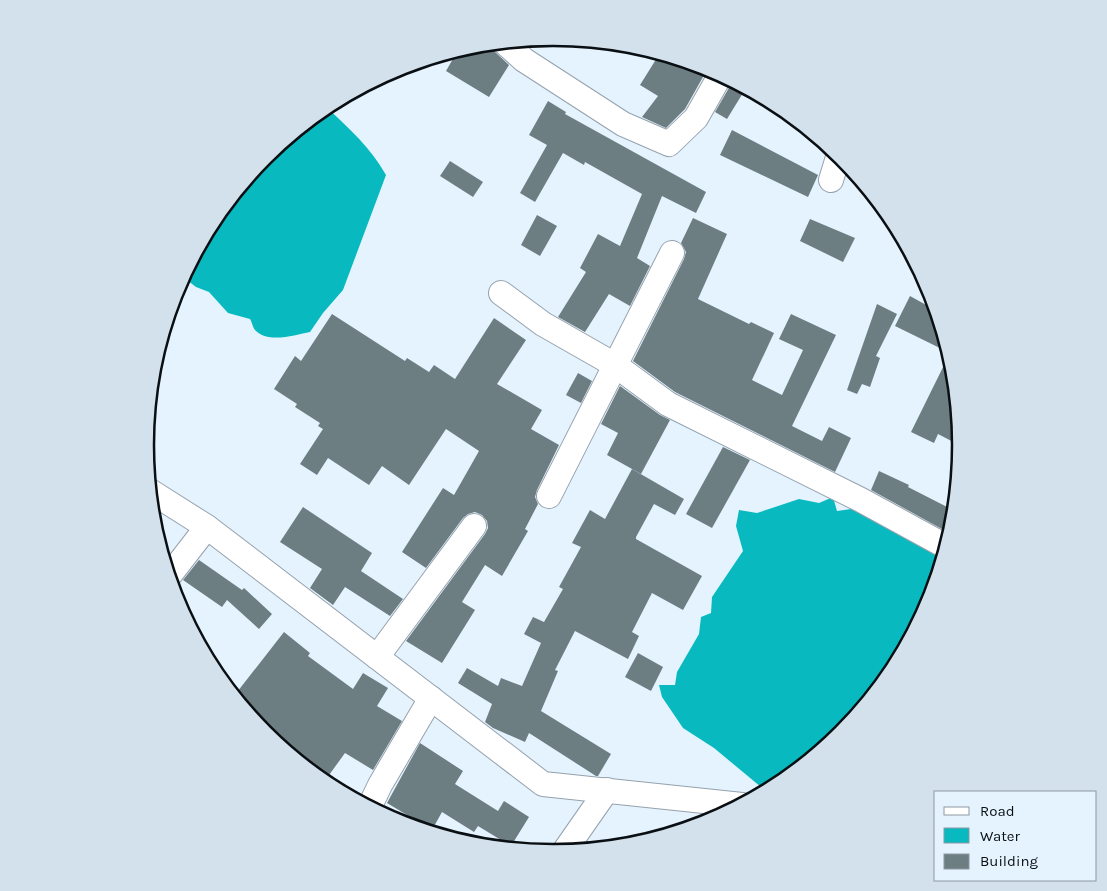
<svg xmlns="http://www.w3.org/2000/svg" width="1107" height="891" font-family="Karla,sans-serif">
	<style>
		.water { fill: #08babf }
		.building { fill: #6d7e83 }
		.lines { fill: none; stroke-linecap: round; stroke-linejoin: round }
		.street-casing { stroke: #95a2ad; stroke-width: 26 }
		.street { stroke: #fff; stroke-width: 24 }
		.rim { fill: none; stroke: #0a0f13; stroke-width: 2.5 }
	</style>
	<rect width="100%" height="100%" fill="#e5f3ff"/>
	<g class="water">
		<path d="M326 107C349 128 371 148 386 175L343 290 323 313 310 332C295 335 268 344 255 330 253 328 252 322 250 319L228 313 209 292 196 287 183 277 214 219 265 157Z"/>
		<polygon points="833,497 837,511 858,508 944,557 930,602 893,672 842,734 780,785 767,792 714,748 683,728 662,697 659,685 675,685 677,672 699,634 701,617 711,613 712,597 743,551 736,526 739,510 757,513 799,499 819,503"/>
	</g>
	<g class="building">
		<polygon points="491,44 495,52 509,65 489,97 446,71 458,50 474,45"/>
		<polygon points="660,53 708,68 685,109 666,128 642,117 658,96 640,85"/>
		<polygon points="733,81 746,88 727,119 715,112"/>
		<polygon points="548,101 566,112 565,114 706,192 696,213 662,196 637,258 650,266 630,306 609,294 585,332 558,317 586,272 580,268 598,234 620,246 642,194 585,162 584,165 563,153 535,202 520,193 547,145 529,135"/>
		<polygon points="732,130 818,175 808,197 720,155"/>
		<polygon points="450,161 483,182 473,197 440,176"/>
		<polygon points="537,215 557,226 540,256 521,245"/>
		<polygon points="693,218 727,234 698,299 749,324 751,322 774,333 752,380 782,395 803,350 779,339 791,314 836,335 792,426 822,441 829,427 851,438 835,472 675,392 633,361 684,259 686,252 681,243"/>
		<polygon points="810,219 855,238 843,262 800,241"/>
		<polygon points="910,296 937,311 954,366 961,446 938,434 934,443 911,432 950,353 895,326"/>
		<polygon points="877,304 897,314 876,356 880,358 870,387 862,384 857,394 847,390"/>
		<polygon points="332,314 405,361 407,358 429,372 434,365 455,379 494,318 526,340 497,384 542,410 531,429 559,445 537,490 535,497 538,504 525,529 528,531 502,576 485,565 462,602 475,610 442,663 406,641 485,534 488,528 487,521 482,515 475,512 468,514 463,518 426,568 402,552 443,488 454,495 479,451 446,429 409,485 382,466 369,485 328,458 317,475 300,464 323,429 318,426 320,423 295,407 297,404 274,389 295,356 301,361"/>
		<polygon points="578,373 592,381 581,403 566,395"/>
		<polygon points="620,386 660,415 670,420 641,474 607,455 618,433 601,424"/>
		<polygon points="723,447 750,460 712,528 686,514"/>
		<polygon points="632,469 684,499 675,515 654,504 636,537 636,539 702,576 683,610 652,593 632,632 639,636 628,659 575,631 555,670 558,671 541,711 611,754 598,776 596,776 529,733 525,742 493,728 485,722 492,704 458,683 467,668 498,686 501,678 522,686 541,643 524,634 533,617 544,622 563,589 559,587 581,547 572,543 590,510 605,519"/>
		<polygon points="879,471 909,485 908,487 955,511 951,534 871,490"/>
		<polygon points="303,507 372,553 361,571 403,599 390,616 345,587 333,605 310,588 322,569 280,542"/>
		<polygon points="199,560 242,590 244,588 272,614 259,629 227,600 222,607 183,580"/>
		<polygon points="284,632 310,653 308,656 353,689 363,673 388,688 377,706 402,721 373,770 345,753 324,782 265,734 234,696"/>
		<polygon points="638,653 663,667 651,691 625,677"/>
		<polygon points="420,743 463,771 455,784 498,811 504,801 529,817 511,846 478,826 474,832 442,812 432,830 387,803"/>
	</g>
	<g class="lines">
		<defs>
			<g id="street">
				<polyline points="504,42 524,60 623,124 669,144 696,118 721,74"/>
				<polyline points="831,180 839,154"/>
				<polyline points="501,293 543,324 615,365 668,404 861,500 947,547"/>
				<polyline points="150,491 207,527 543,784 742,805"/>
				<polyline points="549,496 672,253"/>
				<polyline points="169,576 207,527"/>
				<polyline points="377,657 474,526"/>
				<polyline points="369,808 380,785 431,698"/>
				<polyline points="563,853 607,790"/>
			</g>
		</defs>
		<use href="#street" class="street-casing"/>
		<use href="#street" class="street"/>
	</g>
	<path d="M0 0H1107V891H0ZM154 445a399 399 0 1 1 798 0a399 399 0 1 1-798 0Z" fill="#d3e1ec" fill-rule="evenodd"/>
	<path class="rim" d="M154 445a399 399 0 1 1 798 0a399 399 0 1 1-798 0Z"/>
	<rect x="934" y="791" width="162" height="90" fill="#e5f3ff" stroke="#8d98a1"/>
	<rect x="944" y="807" width="25" height="8" fill="#ffffff" stroke="#8d98a1"/>
	<text x="980" y="816" font-size="15" fill="#0a0f13">Road</text>
	<rect x="944" y="828" width="25" height="15" fill="#08babf" stroke="#8d98a1"/>
	<text x="980" y="841" font-size="15" fill="#0a0f13">Water</text>
	<rect x="944" y="854" width="25" height="15" fill="#6d7e83" stroke="#8d98a1"/>
	<text x="980" y="866" font-size="15" fill="#0a0f13">Building</text>
</svg>
